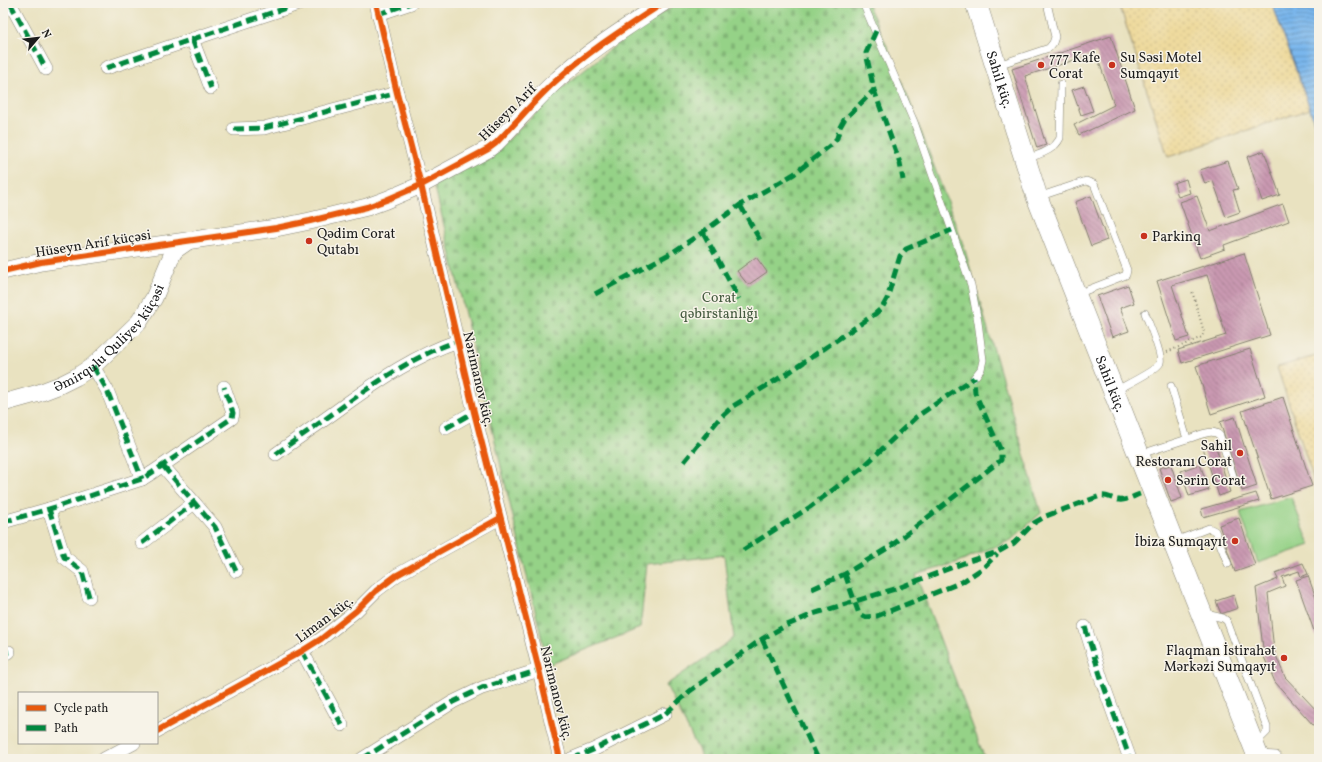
<svg xmlns="http://www.w3.org/2000/svg" width="1322" height="762" font-family="Vollkorn,serif">
	<style>
		.sand { fill: url(#sand-dots); stroke: #857b5d }
		.cemetery { fill: url(#cemetery-stones); stroke: #587752 }
		.green { fill: #95d287; stroke: #587752 }
		.water { fill: url(#water-rules); stroke: #4a6984 }
		.building { fill: url(#building-back-hatch) }
		.lines { fill: none; stroke-linecap: round; stroke-linejoin: round }
		.service-casing { stroke: #827f6e; stroke-width: 8 }
		.minor-casing { stroke: #827f6e; stroke-width: 14 }
		.tertiary-casing { stroke: #827f6e; stroke-width: 18 }
		.primary-casing { stroke: #827f6e; stroke-width: 22 }
		.path { stroke: #827f6e; stroke-width: 2; stroke-dasharray: 1 3; stroke-linecap: butt }
		.service { stroke: #fff; stroke-width: 7 }
		.minor { stroke: #fff; stroke-width: 13 }
		.tertiary { stroke: #fff; stroke-width: 17 }
		.primary { stroke: #fff; stroke-width: 21 }
		.quiet { stroke: #00873e; stroke-width: 5; stroke-dasharray: 10 5; stroke-linecap: butt }
		.cycleway-casing { stroke: #f7f3e8; stroke-width: 8 }
		.cycleway { stroke: #e8590c; stroke-width: 6 }
		.poi-dot { fill: #c8321e; stroke: #f7f3e8; stroke-width: 1.5 }
		.labels { text-anchor: middle; stroke-width: 3; stroke-linejoin: round; paint-order: stroke }
		.poi-label { font-size: 14px; fill: #1c1c1c; stroke: #f7f3e8; text-anchor: start }
		.street-label { font-size: 14px; fill: #1c1c1c; stroke: #f7f3e8 }
		.park-label { font-size: 14px; fill: #465c41; stroke: #f7f3e8 }
	</style>
	<defs>
		<pattern id="sand-dots" width="8" height="8" patternUnits="userSpaceOnUse"><rect width="8" height="8" fill="#eeda9e"/><path d="M2 2h.1M6 6h.1" fill="none" stroke="#ccba88" stroke-width="1.8" stroke-linecap="round"/></pattern>
		<pattern id="cemetery-stones" width="16" height="16" patternUnits="userSpaceOnUse"><rect width="16" height="16" fill="#95d287"/><path d="M2 7V4a2 2 0 0 1 4 0v3zM10 15v-3a2 2 0 0 1 4 0v3z" fill="#80b474"/></pattern>
		<pattern id="water-rules" width="6" height="5" patternUnits="userSpaceOnUse"><rect width="6" height="5" fill="#79b6ec"/><path d="M0 2.5h6" fill="none" stroke="#6293be"/></pattern>
		<pattern id="building-back-hatch" width="6" height="6" patternUnits="userSpaceOnUse"><rect width="6" height="6" fill="#c998b1"/><path d="M-1 5l2 2M0 0l6 6M5-1l2 2" fill="none" stroke="#a27b8f"/></pattern>
	</defs>
	<rect width="100%" height="100%" fill="#f7f3e8"/>
	<filter id="ink" filterUnits="userSpaceOnUse"><feTurbulence type="fractalNoise" baseFrequency=".025" numOctaves="2"/><feDisplacementMap in="SourceGraphic" scale="8" xChannelSelector="R" yChannelSelector="G"/><feConvolveMatrix kernelMatrix="1 2 1 2 8 2 1 2 1" color-interpolation-filters="sRGB"/></filter>
	<filter id="wash" filterUnits="userSpaceOnUse"><feTurbulence type="fractalNoise" baseFrequency=".012" numOctaves="4" result="noise"/><feDisplacementMap in="SourceGraphic" scale="16" xChannelSelector="R" yChannelSelector="G"/><feGaussianBlur stdDeviation="0.9" result="paint"/><feColorMatrix in="noise" values="0 0 0 0 0 0 0 0 0 0 0 0 0 0 0 0 0 1.4 0 .05"/><feComposite in="paint" operator="in"/></filter>
	<g filter="url(#wash)">
		<rect width="100%" height="100%" fill="#e9e2c0"/>
		<g class="sand">
			<polygon points="1119,3 1272,3 1310,109 1168,157"/>
			<polygon points="1319,355 1319,496 1277,367"/>
		</g>
		<polygon class="cemetery" points="675,3 867,3 898,70 964,247 1041,513 1011,540 955,563 916,575 985,759 703,759 666,685 734,638 724,555 647,564 640,628 548,665 434,183 496,152 558,91 630,34 670,8"/>
		<polygon class="green" points="1291,497 1310,545 1258,563 1240,512"/>
		<polygon class="water" points="1272,3 1319,3 1319,139 1310,109"/>
		<g id="blocks">
			<g class="building">
				<polygon points="1111,36 1135,109 1079,135 1074,125 1114,105 1096,53 1025,76 1046,145 1037,148 1012,69"/>
				<polygon points="1084,86 1093,111 1081,115 1072,90"/>
				<polygon points="1264,151 1280,195 1262,201 1247,157"/>
				<polygon points="1228,161 1238,189 1233,190 1240,212 1226,217 1213,181 1205,184 1200,170"/>
				<polygon points="1186,179 1190,193 1178,197 1174,183"/>
				<polygon points="1091,196 1107,240 1091,246 1075,202"/>
				<polygon points="1197,196 1210,231 1283,204 1289,221 1224,245 1225,249 1200,258 1180,202"/>
				<polygon points="1244,253 1270,335 1182,363 1178,350 1226,335 1207,275 1172,285 1189,337 1176,341 1157,281"/>
				<polygon points="756,257 767,272 748,285 737,271"/>
				<polygon points="1128,285 1134,303 1120,308 1129,331 1112,337 1097,296"/>
				<polygon points="1250,349 1265,396 1211,414 1196,366"/>
				<polygon points="1283,397 1312,486 1271,499 1242,411"/>
				<polygon points="1235,417 1257,486 1242,491 1220,422"/>
				<polygon points="1215,444 1230,492 1219,496 1203,448"/>
				<polygon points="1200,464 1209,490 1189,496 1181,471"/>
				<polygon points="1171,465 1182,498 1171,502 1159,468"/>
				<polygon points="1256,493 1259,501 1203,517 1201,509"/>
				<polygon points="1239,518 1255,565 1235,572 1219,525"/>
				<polygon points="1303,563 1308,574 1301,577 1299,571 1282,577 1285,586 1268,593 1274,651 1285,677 1319,713 1319,723 1313,725 1275,682 1264,657 1256,588 1278,579 1275,573"/>
				<polygon points="1308,576 1319,606 1319,645 1296,580"/>
				<polygon points="1234,595 1238,608 1221,614 1216,601"/>
			</g>
		</g>
	</g>
	<g filter="url(#ink)">
		<use href="#blocks" fill-opacity="0" stroke="#827f6e" stroke-width="1"/>
		<g class="lines">
			<defs>
				<g id="service">
					<polyline points="863,3 914,122 971,285 978,322 983,360 981,369 974,378"/>
					<polyline points="998,65 1049,48 1053,43 1055,37 1047,3"/>
					<path d="M1027 159C1039 154 1054 151 1060 138L1061 84"/>
					<polyline points="1038,197 1086,181 1094,184 1127,270 1126,275 1077,294"/>
					<path d="M1115 391C1124 386 1157 370 1160 363 1163 355 1148 322 1145 313"/>
					<path d="M1187 439C1196 437 1213 427 1220 436L1235 482"/>
					<polyline points="1141,454 1187,439 1171,386"/>
					<polyline points="1175,541 1209,528 1215,531 1228,564"/>
					<polyline points="1206,614 1223,618 1227,621 1267,727 1267,732 1255,744"/>
					<polyline points="1260,754 1276,755 1280,759"/>
				</g>
				<g id="minor">
					<polyline points="10,3 46,69"/>
					<polyline points="376,3 397,93 421,185 474,412 539,670 560,759"/>
					<polyline points="378,14 411,3"/>
					<polyline points="192,39 211,88"/>
					<polyline points="106,68 301,3"/>
					<polyline points="234,129 264,128 397,93"/>
					<polyline points="93,366 107,390 142,479"/>
					<polyline points="446,428 474,412"/>
					<path d="M276 454C299 437 323 421 346 404 381 379 416 355 458 341"/>
					<polyline points="163,466 215,527 236,571"/>
					<polyline points="49,509 64,557 82,571 89,597"/>
					<polyline points="3,522 49,509 142,479 153,472 232,418 233,413 224,387"/>
					<polyline points="142,543 194,503"/>
					<polyline points="1085,627 1102,681 1130,759"/>
					<polyline points="302,651 342,725"/>
					<polyline points="3,653 9,652"/>
					<polyline points="157,731 302,651 321,639 356,611 376,591 397,575 500,518"/>
					<polyline points="104,759 134,743"/>
					<polyline points="362,759 453,702 482,688 539,670"/>
					<polyline points="571,759 593,750 665,714"/>
				</g>
				<g id="tertiary">
					<path d="M3 271 41 262 276 228 310 221 367 207 386 200 421 185 488 149 496 143C517 122 536 98 558 79 590 50 627 27 663 3"/>
					<path id="s1" d="M3 403 39 393 60 385 76 377 93 366 139 322 154 298 172 255 175 250 188 241"/>
				</g>
				<g id="primary">
					<path id="s2" d="M976 3 1037 197 1259 759"/>
				</g>
			</defs>
			<use href="#service" class="service-casing"/>
			<use href="#minor" class="minor-casing"/>
			<use href="#tertiary" class="tertiary-casing"/>
			<use href="#primary" class="primary-casing"/>
			<g class="path">
				<polyline points="1167,352 1202,337 1204,332 1192,291"/>
				<polyline points="1315,759 1319,758"/>
			</g>
			<use href="#service" class="service"/>
			<use href="#minor" class="minor"/>
			<use href="#tertiary" class="tertiary"/>
			<use href="#primary" class="primary"/>
			<g class="quiet">
				<polyline points="10,3 46,69"/>
				<polyline points="378,14 411,3"/>
				<polyline points="876,31 866,53 874,90 900,163 903,180"/>
				<polyline points="192,39 211,88"/>
				<polyline points="106,68 301,3"/>
				<polyline points="234,129 264,128 397,93"/>
				<polyline points="740,205 760,240"/>
				<polyline points="703,232 739,299"/>
				<polyline points="595,294 673,252 703,232 740,205 794,174 832,144 837,138 840,127 844,120 874,90"/>
				<polyline points="93,366 107,390 142,479"/>
				<polyline points="446,428 474,412"/>
				<path d="M276 454C299 437 323 421 346 404 381 379 416 355 458 341"/>
				<polyline points="684,462 719,419 733,406 791,371 875,314 882,308 887,299 900,256 906,249 952,230"/>
				<polyline points="163,466 215,527 236,571"/>
				<polyline points="49,509 64,557 82,571 89,597"/>
				<polyline points="3,522 49,509 142,479 153,472 232,418 233,413 224,387"/>
				<polyline points="142,543 194,503"/>
				<polyline points="743,550 810,507 861,469 916,417 974,378"/>
				<polyline points="845,574 859,614 865,617 877,616 962,582 983,568 997,554"/>
				<polyline points="812,589 845,574 891,546 1001,460 1001,451 975,393 974,378"/>
				<polyline points="1085,627 1102,681 1130,759"/>
				<polyline points="762,639 818,759"/>
				<polyline points="302,651 342,725"/>
				<polyline points="3,653 9,652"/>
				<polyline points="362,759 453,702 482,688 539,670"/>
				<path d="M571 759 593 750 665 714 690 691 762 639 785 626 813 614 898 588 969 561 998 552 1014 543 1034 523 1046 516 1100 496C1107 495 1112 499 1119 500 1126 501 1134 496 1140 494"/>
			</g>
			<defs>
				<g id="cycleway">
					<polyline points="376,3 397,93 421,185 474,412 539,670 560,759"/>
					<path d="M3 271 41 262 276 228 310 221 367 207 386 200 421 185 488 149 496 143C517 122 536 98 558 79 590 50 627 27 663 3"/>
					<polyline points="157,731 302,651 321,639 356,611 376,591 397,575 500,518"/>
				</g>
			</defs>
			<use href="#cycleway" class="cycleway-casing"/>
			<use href="#cycleway" class="cycleway"/>
		</g>
	</g>
	<g class="poi-dot">
		<circle cx="1041" cy="65" r="4"/>
		<circle cx="1112" cy="65" r="4"/>
		<circle cx="1144" cy="236" r="4"/>
		<circle cx="309" cy="241" r="4"/>
		<circle cx="1240" cy="453" r="4"/>
		<circle cx="1168" cy="480" r="4"/>
		<circle cx="1235" cy="541" r="4"/>
		<circle cx="1284" cy="658" r="4"/>
	</g>
	<g class="labels">
		<g class="poi-label">
			<text x="1049" y="62">777 Kafe<tspan x="1049" dy="16">Corat</tspan></text>
			<text x="1120" y="62">Su Səsi Motel<tspan x="1120" dy="16">Sumqayıt</tspan></text>
			<text x="317" y="238">Qədim Corat<tspan x="317" dy="16">Qutabı</tspan></text>
			<text x="1152" y="241">Parkinq</text>
			<text x="1232" y="450" text-anchor="end">Sahil<tspan x="1232" dy="16">Restoranı Corat</tspan></text>
			<text x="1176" y="485">Sərin Corat</text>
			<text x="1227" y="546" text-anchor="end">İbiza Sumqayıt</text>
			<text x="1276" y="655" text-anchor="end">Flaqman İstirahət<tspan x="1276" dy="16">Mərkəzi Sumqayıt</tspan></text>
		</g>
		<g class="street-label">
			<text dy="5" stroke="none"><textPath href="#s2" startOffset="80">Sahil küç.</textPath></text>
			<text transform="translate(507 112) rotate(-45)" y="5">Hüseyn Arif</text>
			<text transform="translate(93 243) rotate(-9)" y="5">Hüseyn Arif küçəsi</text>
			<text dy="5" stroke="none"><textPath href="#s1" startOffset="129">Əmirqulu Quliyev küçəsi</textPath></text>
			<text transform="translate(479 379) rotate(77)" y="5">Nərimanov küç.</text>
			<text dy="5" stroke="none"><textPath href="#s2" startOffset="404">Sahil küç.</textPath></text>
			<text transform="translate(324 619) rotate(-37)" y="5">Liman küç.</text>
			<text transform="translate(557 693) rotate(76)" y="5">Nərimanov küç.</text>
		</g>
		<g class="park-label">
			<text x="719" y="302">Corat<tspan x="719" dy="16">qəbirstanlığı</tspan></text>
		</g>
	</g>
	<rect width="1322" height="762" fill="none" stroke="#f7f3e8" stroke-width="16"/>
	<rect x="18" y="692" width="140" height="52" fill="#f7f3e8" stroke="#9f9d96"/>
	<rect x="26" y="705" width="20" height="6" fill="#e8590c" stroke="#9f9d96"/>
	<text x="54" y="712" font-size="12" fill="#1c1c1c">Cycle path</text>
	<rect x="26" y="725" width="20" height="6" fill="#00873e" stroke="#9f9d96"/>
	<text x="54" y="732" font-size="12" fill="#1c1c1c">Path</text>
	<g transform="translate(38 38) rotate(62)" stroke="#f7f3e8" stroke-width="3" paint-order="stroke">
	<path d="M0-3L7 15L0 10L-7 15Z" fill="#1c1c1c"/>
	<text y="-6" font-size="11" font-weight="bold" text-anchor="middle" fill="#1c1c1c">N</text>
	</g>
</svg>
